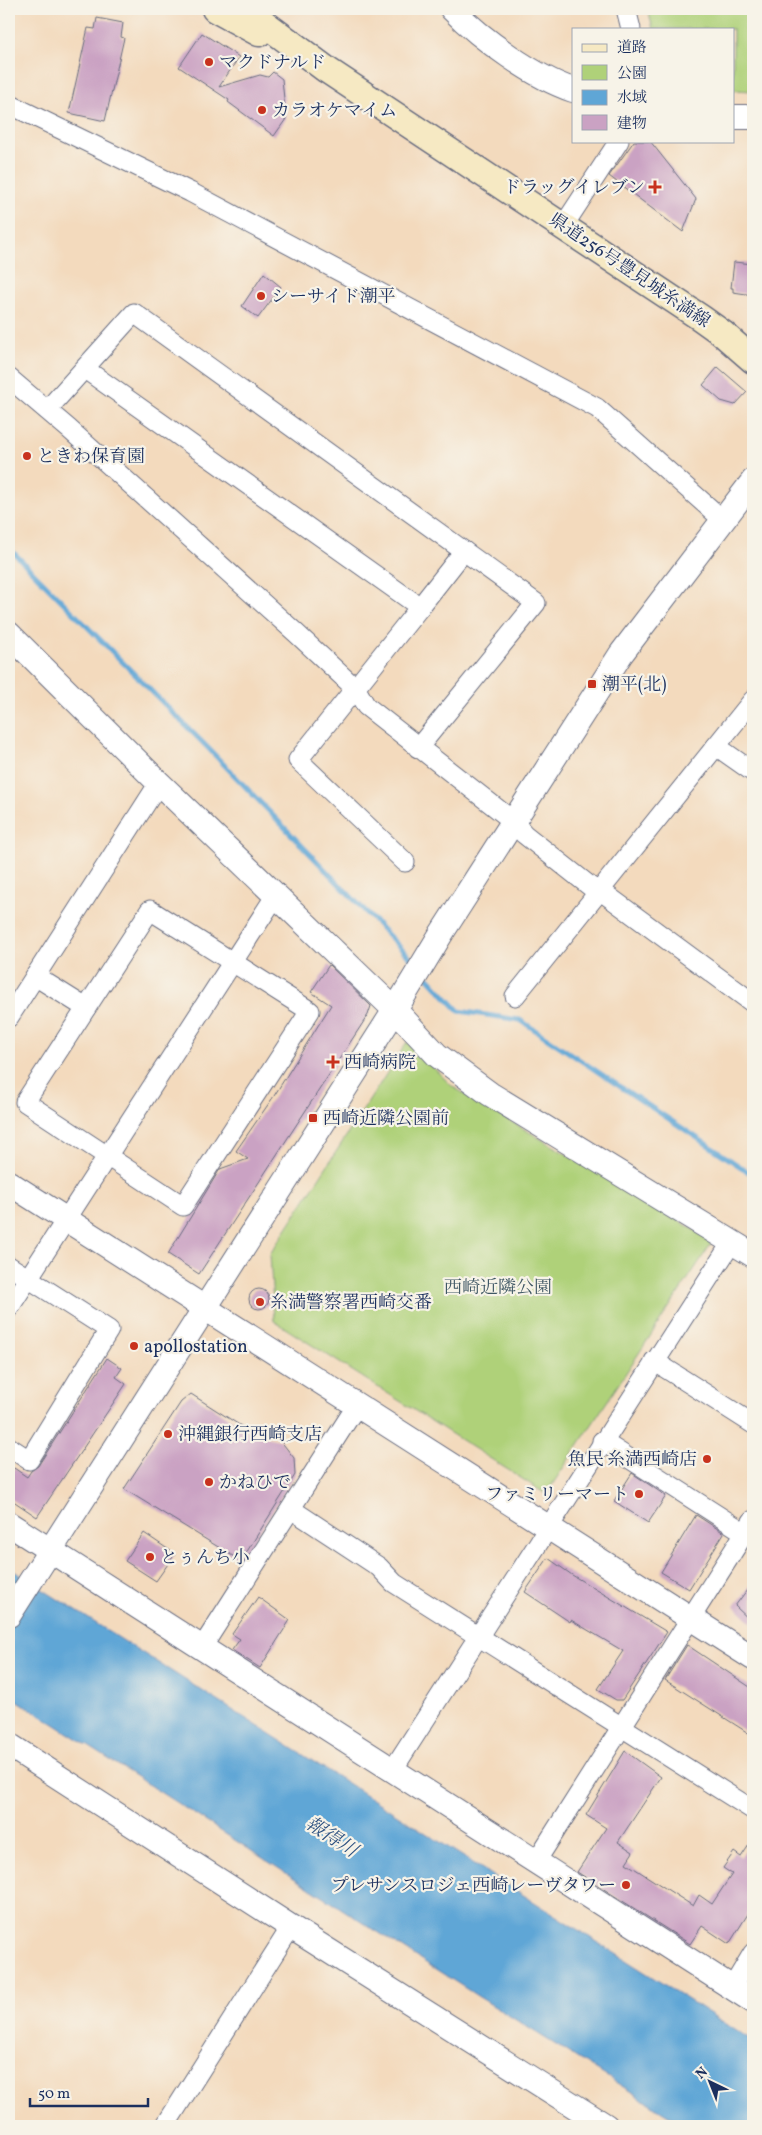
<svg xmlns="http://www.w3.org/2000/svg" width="762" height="2135" font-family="Vollkorn,'Noto Serif JP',serif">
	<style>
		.green { fill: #afd179; stroke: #65806c }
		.water { fill: #5fa6d6; stroke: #3d6a9a }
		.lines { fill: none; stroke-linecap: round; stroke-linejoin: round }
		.stream { stroke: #5fa6d6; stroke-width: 5 }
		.building { fill: #caa2c3 }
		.minor-casing { stroke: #676b7f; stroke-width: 21 }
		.tertiary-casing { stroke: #676b7f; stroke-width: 26 }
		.secondary-casing { stroke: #676b7f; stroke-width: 29 }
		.minor { stroke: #fff; stroke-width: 19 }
		.tertiary { stroke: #fff; stroke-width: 24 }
		.secondary { stroke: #f6e9c3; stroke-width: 26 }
		.poi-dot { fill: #c8321e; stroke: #f7f3e8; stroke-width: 2 }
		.labels { text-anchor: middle; stroke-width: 4.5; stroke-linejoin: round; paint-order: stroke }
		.poi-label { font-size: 18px; fill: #1b2f5e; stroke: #f7f3e8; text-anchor: start }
		.street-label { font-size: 18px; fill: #1b2f5e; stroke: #f7f3e8 }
		.park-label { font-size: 18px; fill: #405865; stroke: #f7f3e8 }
		.water-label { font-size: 19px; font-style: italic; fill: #2f5382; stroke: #f7f3e8 }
	</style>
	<rect width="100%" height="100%" fill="#f7f3e8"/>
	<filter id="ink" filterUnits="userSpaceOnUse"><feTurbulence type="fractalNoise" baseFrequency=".02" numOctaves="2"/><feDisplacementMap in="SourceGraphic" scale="10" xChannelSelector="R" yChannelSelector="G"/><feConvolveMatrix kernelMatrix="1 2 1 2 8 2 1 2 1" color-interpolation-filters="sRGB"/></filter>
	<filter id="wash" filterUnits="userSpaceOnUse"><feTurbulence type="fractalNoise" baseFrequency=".0096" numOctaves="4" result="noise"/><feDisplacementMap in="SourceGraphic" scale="20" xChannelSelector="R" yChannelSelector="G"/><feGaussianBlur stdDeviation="1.12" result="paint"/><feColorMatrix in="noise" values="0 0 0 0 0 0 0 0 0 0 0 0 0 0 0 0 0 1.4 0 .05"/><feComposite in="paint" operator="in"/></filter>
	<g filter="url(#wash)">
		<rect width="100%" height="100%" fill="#f3dabd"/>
		<g class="green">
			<polygon points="648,9 753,9 753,91 733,90 733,29 653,29"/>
			<polygon points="407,1042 453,1087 713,1241 546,1494 274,1321 270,1254"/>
		</g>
		<polygon class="water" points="9,1568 753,2041 753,2126 686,2126 479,1997 9,1695"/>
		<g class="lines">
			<g class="stream">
				<polyline points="9,548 207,747 416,964"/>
				<polyline points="425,974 459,1011 520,1020 753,1175"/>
			</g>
		</g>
		<g id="blocks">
			<g class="building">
				<polygon points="97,18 123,23 121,37 124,38 105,121 69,113 88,28 95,29"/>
				<polygon points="202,33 239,57 219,87 260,75 268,77 273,72 282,79 286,119 274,136 228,102 229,100 179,67"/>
				<polygon points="634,141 650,141 696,199 683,232 609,176"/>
				<polygon points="734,262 753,264 753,295 733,292 733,288 731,288"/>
				<polygon points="264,273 281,287 258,318 242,306"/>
				<polygon points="718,367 747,392 735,405 721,401 703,385"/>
				<polygon points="329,965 371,1006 368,1015 199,1274 168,1254 220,1169 248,1159 236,1151 274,1096 331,1005 311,992"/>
				<circle cx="259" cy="1299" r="10"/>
				<polygon points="107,1358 122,1368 116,1377 126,1384 37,1517 9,1498 9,1475 14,1468 27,1477 31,1471 38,1466"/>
				<polygon points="191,1394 255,1435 280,1440 294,1458 295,1475 241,1561 124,1489 181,1402"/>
				<polygon points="632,1473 666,1496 648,1523 614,1501"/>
				<polygon points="696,1515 724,1533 689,1589 661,1572"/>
				<polygon points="144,1533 175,1554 156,1581 125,1561"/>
				<polygon points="548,1558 572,1575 667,1632 622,1700 616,1700 598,1689 623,1651 571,1620 570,1622 525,1592"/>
				<polygon points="753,1582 753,1623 735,1606"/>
				<polygon points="258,1597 290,1620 260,1668 232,1650 240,1639 232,1634"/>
				<polygon points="687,1645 753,1689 753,1736 665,1680"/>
				<polygon points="625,1751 661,1777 618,1842 633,1852 626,1863 693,1906 699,1895 712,1904 732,1874 723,1868 734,1852 741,1857 753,1839 753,1906 729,1944 702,1926 690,1944 577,1872 606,1828 586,1815"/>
			</g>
		</g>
	</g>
	<g filter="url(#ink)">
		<use href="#blocks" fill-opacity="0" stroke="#676b7f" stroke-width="1"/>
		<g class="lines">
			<defs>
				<g id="minor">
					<polyline points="626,9 631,29"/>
					<polyline points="9,104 190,192 597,408 723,520"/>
					<polyline points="564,225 619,141"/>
					<polyline points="85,369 420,607 298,760 405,862"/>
					<polyline points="9,378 69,429 296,633 356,689 366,706 513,821 524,834 591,887 601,891 753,1003"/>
					<polyline points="47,410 134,313 536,603 418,748"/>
					<polyline points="420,607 464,551"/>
					<polyline points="716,746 753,772"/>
					<polygon points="150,910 310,1011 183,1206 25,1102"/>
					<polyline points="35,976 86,1008"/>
					<polyline points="515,996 753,700"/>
					<polyline points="9,1017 159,783"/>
					<polyline points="9,1266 109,1330 29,1460 9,1447"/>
					<polyline points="9,1308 276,895"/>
					<polyline points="654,1361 753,1424"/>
					<polyline points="602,1441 753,1538"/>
					<polyline points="291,1509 379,1567 394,1583 753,1810"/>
					<polyline points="201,1649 357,1405"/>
					<polyline points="392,1771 732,1242"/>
					<polyline points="535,1863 753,1520"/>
					<polyline points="732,1988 753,1953"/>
					<polyline points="165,2126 291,1927"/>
				</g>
				<g id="tertiary">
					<path d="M452 9C481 39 534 77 573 90"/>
					<polyline points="733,117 753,117"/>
					<polyline points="9,634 159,783 395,1010 437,1055 490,1094 753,1255"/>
					<polyline points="9,1183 753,1658"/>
					<polyline points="9,1524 753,2001"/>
					<polyline points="9,1615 395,1010 441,934 621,654 753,481"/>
					<polyline points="9,1745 291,1927 606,2126"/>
				</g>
				<g id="secondary">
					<polyline points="215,9 259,33"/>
					<polyline points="245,9 327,70 701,318 722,333 753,360"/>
				</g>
			</defs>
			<use href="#minor" class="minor-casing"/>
			<use href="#tertiary" class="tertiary-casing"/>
			<use href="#secondary" class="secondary-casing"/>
			<use href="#minor" class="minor"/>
			<use href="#tertiary" class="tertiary"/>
			<use href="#secondary" class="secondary"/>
		</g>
	</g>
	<g class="poi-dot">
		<circle cx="209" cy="62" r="5"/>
		<circle cx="262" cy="110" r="5"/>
		<path d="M652.5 179.5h5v5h5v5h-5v5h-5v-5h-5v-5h5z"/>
		<circle cx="261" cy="296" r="5"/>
		<circle cx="27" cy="456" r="5"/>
		<rect x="587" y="679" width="10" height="10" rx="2.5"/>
		<path d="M330.5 1054.5h5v5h5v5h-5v5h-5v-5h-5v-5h5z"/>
		<rect x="308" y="1113" width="10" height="10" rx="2.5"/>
		<circle cx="260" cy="1302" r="5"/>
		<circle cx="134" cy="1346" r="5"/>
		<circle cx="168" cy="1434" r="5"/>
		<circle cx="707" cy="1459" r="5"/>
		<circle cx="209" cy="1482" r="5"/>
		<circle cx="639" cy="1494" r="5"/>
		<circle cx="150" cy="1557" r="5"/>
		<circle cx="626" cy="1885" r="5"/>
	</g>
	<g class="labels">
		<g class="poi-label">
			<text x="219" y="68">マクドナルド</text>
			<text x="272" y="116">カラオケマイム</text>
			<text x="645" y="193" text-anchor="end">ドラッグイレブン</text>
			<text x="271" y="302">シーサイド潮平</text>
			<text x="37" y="462">ときわ保育園</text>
			<text x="602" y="690">潮平(北)</text>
			<text x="344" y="1068">西崎病院</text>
			<text x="323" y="1124">西崎近隣公園前</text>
			<text x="270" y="1308">糸満警察署西崎交番</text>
			<text x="144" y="1352">apollostation</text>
			<text x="178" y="1440">沖縄銀行西崎支店</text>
			<text x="697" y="1465" text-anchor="end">魚民 糸満西崎店</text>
			<text x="219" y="1488">かねひで</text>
			<text x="629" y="1500" text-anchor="end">ファミリーマート</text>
			<text x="160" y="1563">とぅんち小</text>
			<text x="616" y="1891" text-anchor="end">プレサンスロジェ西崎レーヴタワー</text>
		</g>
		<g class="street-label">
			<text transform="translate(630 270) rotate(34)" y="6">県道256号豊見城糸満線</text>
		</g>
		<g class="park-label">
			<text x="498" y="1293">西崎近隣公園</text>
		</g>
		<g class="water-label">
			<text transform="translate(332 1836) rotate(33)" y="7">報得川</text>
		</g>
	</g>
	<rect width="762" height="2135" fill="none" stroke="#f7f3e8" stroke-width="30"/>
	<rect x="572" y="28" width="162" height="115" fill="#f7f3e8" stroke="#9fa5b1"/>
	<rect x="582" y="44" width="25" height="8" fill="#f6e9c3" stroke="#9fa5b1"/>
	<text x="617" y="52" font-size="15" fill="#1b2f5e">道路</text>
	<rect x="582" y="65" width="25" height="15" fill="#afd179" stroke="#9fa5b1"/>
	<text x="617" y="78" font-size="15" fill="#1b2f5e">公園</text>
	<rect x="582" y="90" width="25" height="15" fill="#5fa6d6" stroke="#9fa5b1"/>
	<text x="617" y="102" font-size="15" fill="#1b2f5e">水域</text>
	<rect x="582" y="115" width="25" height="15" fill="#caa2c3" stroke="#9fa5b1"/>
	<text x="617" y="128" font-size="15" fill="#1b2f5e">建物</text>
	<g transform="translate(710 2082) rotate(317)" stroke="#f7f3e8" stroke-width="4" paint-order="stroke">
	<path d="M0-4L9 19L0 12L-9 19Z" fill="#1b2f5e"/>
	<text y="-8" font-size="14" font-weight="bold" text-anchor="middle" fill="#1b2f5e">N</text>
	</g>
	<path d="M30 2098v8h118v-8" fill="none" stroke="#1b2f5e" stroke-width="2.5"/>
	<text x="38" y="2098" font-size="15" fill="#1b2f5e" stroke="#f7f3e8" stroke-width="4" paint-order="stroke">50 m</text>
</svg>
